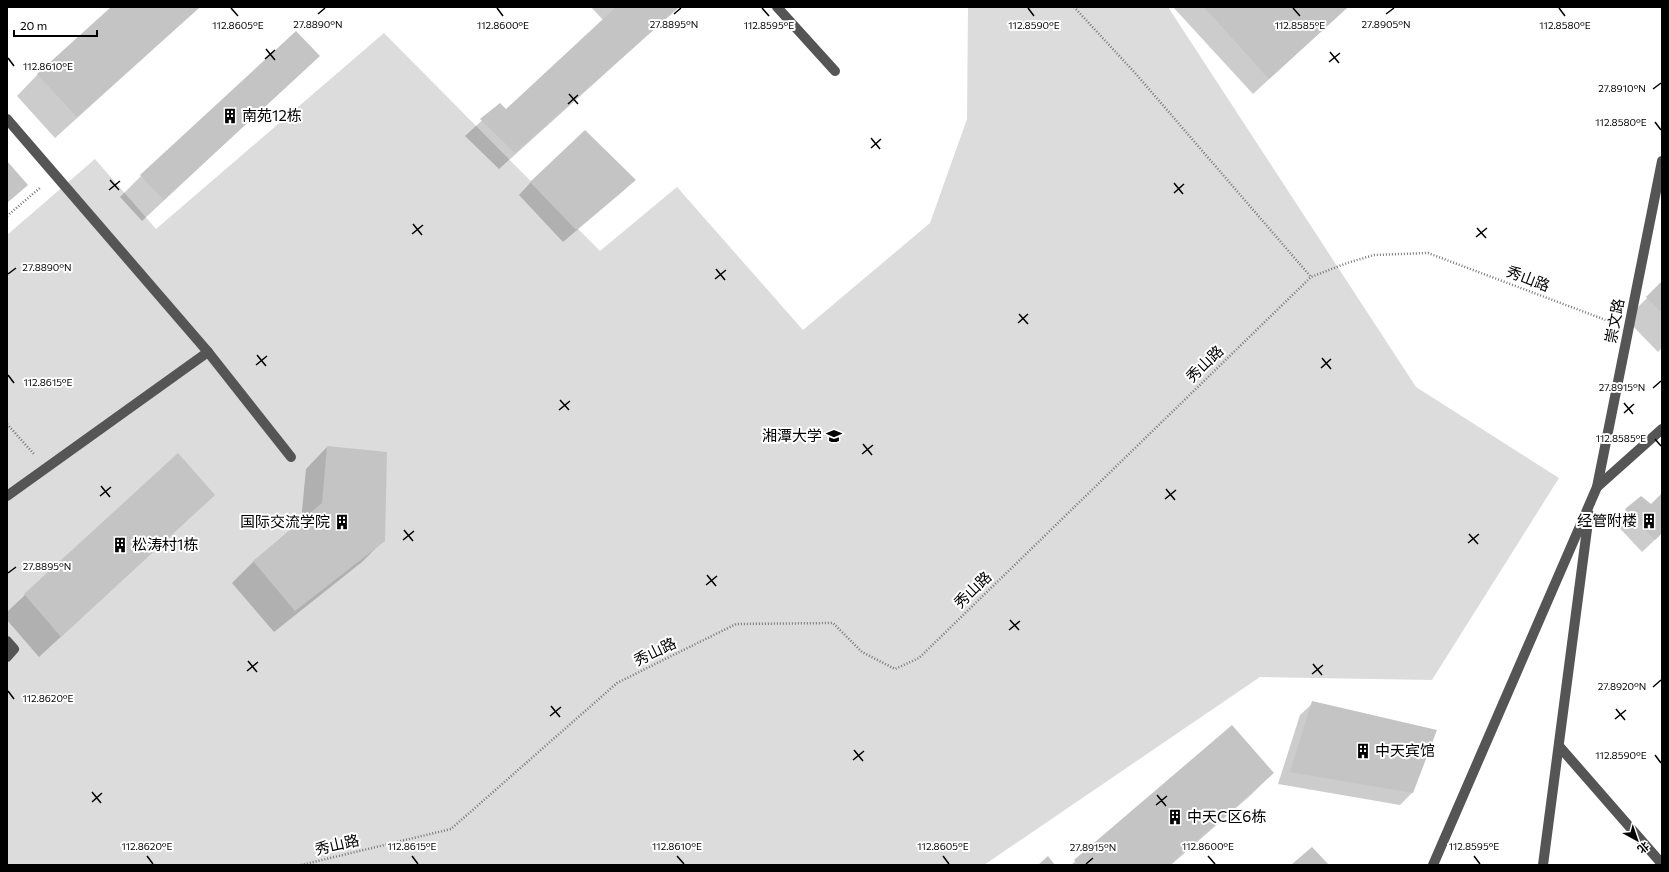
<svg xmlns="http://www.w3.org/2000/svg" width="1669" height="872" font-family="Commissioner,'Noto Sans SC',sans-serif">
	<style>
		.green { fill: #dcdcdc }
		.shadow { fill: #0003 }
		.building { fill: #c4c4c4 }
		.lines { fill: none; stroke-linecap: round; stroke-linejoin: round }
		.path { stroke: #777; stroke-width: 2.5; stroke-dasharray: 1 2; stroke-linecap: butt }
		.minor { stroke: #555; stroke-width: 10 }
		.ticks { fill: none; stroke: #000; stroke-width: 1.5 }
		.labels { text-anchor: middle; stroke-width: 4; stroke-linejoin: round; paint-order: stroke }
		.poi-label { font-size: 15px; fill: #000; stroke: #fff; text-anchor: start }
		.street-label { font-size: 15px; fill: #000; stroke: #fff }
		.ticks-label { font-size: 10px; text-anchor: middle; fill: #000; stroke: #fff; stroke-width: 4; stroke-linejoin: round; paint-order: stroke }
	</style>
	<rect width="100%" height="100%" fill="#fff"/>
	<polygon class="green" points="968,7 1168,7 1416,387 1559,478 1432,680 1260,677 984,865 7,865 7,235 95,159 156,229 384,33 600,251 677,187 803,330 930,223 967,119"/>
	<g class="shadow">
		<polygon points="113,7 200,7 55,138 17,96 38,74"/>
		<polygon points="591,7 679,7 499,169 465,136 500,104 506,110 603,20"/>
		<polygon points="1173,7 1348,7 1253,94"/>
		<polygon points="318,56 142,221 120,197 141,176"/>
		<polygon points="634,180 622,192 563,242 519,195 531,182"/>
		<polygon points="1662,283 1662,348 1658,352 1626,319"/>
		<polygon points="327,447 384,540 362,562 274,632 232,583 254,561 301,521 306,469"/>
		<polygon points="1662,494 1662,533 1642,552 1614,522 1626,510 1651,505"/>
		<polygon points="214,495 39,657 7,620 7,612 25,595"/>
		<polygon points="1313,703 1412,793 1400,805 1278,784 1300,715"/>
		<polygon points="1232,727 1273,773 1252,794 1171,865 1071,865"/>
	</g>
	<g class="building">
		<polygon points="111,7 200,7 77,117 37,74"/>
		<polygon points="616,7 679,7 515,153 480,119 500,103 506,109"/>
		<polygon points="1204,7 1348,7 1269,79"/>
		<polygon points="296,31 320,56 164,200 140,175"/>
		<polygon points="585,130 636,180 576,230 530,182"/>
		<polygon points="7,161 28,185 7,203"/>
		<polygon points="1662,281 1662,313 1646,297"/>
		<polygon points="327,446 387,452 385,541 295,611 253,561 322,503"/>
		<polygon points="178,453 215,495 61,637 24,594"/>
		<polygon points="1662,493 1662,533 1655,540 1625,509 1641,496 1651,504"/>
		<polygon points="1312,701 1437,730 1413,793 1290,772"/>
		<polygon points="1232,725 1274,773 1169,865 1078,865 1074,860"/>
		<polygon points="1312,847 1329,865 1291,865"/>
		<polygon points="1048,856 1055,865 1038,865"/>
	</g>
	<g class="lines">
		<g class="path">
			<polyline points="1074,7 1136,74 1311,277"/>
			<polyline points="7,216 41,187"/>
			<polyline points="7,424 34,454"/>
			<polyline points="301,865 451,829 617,683 736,624 833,623 862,652 895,669 919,658 1311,277 1347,263 1374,255 1428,253 1611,322"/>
		</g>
		<g class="minor">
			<polyline points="777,7 835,71"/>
			<polyline points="7,119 208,352 291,457"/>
			<polyline points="1597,487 1662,429"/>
			<polyline points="7,496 208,352"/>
			<polyline points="7,641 14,649 7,657"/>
			<polyline points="1559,746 1662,864"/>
			<polyline points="1433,865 1597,487 1662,161"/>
			<polyline points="1543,865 1589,514"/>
		</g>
	</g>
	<path class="ticks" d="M231 8 238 16M497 8 503 16M762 8 769 16M1028 8 1034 16M1293 8 1300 16M1559 8 1565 16M318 14 325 8M674 14 681 8M1386 14 1394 8M266 49 275 60M1330 52 1339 63M8 58 14 66M265 59 275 50M1329 62 1340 53M1653 89 1661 83M569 94 578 104M568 104 578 95M1655 122 1661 130M871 138 880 149M871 148 881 139M110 180 119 190M1174 183 1183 194M109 190 120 181M1174 193 1184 184M413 224 422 235M1477 228 1486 238M412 234 423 225M1476 237 1487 228M716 269 725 280M8 274 16 268M715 279 726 270M1019 314 1028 324M1018 323 1028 314M257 355 266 366M1322 358 1331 369M256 365 267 356M1321 368 1331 359M8 375 14 383M1653 388 1661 381M560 400 569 410M1624 403 1633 414M559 410 570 401M1624 413 1634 404M1655 439 1661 446M863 444 872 455M862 454 873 445M101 486 110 497M1166 489 1175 500M100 496 111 487M1165 499 1176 490M404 530 413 541M1469 534 1478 544M403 540 414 531M1468 543 1479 534M8 573 16 567M707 575 716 586M706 585 717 576M1010 620 1019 630M1009 630 1020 621M248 661 257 672M1313 664 1322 675M247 671 258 662M1312 674 1323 665M1653 687 1661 680M8 691 14 699M551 706 560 717M1616 709 1625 720M550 716 561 707M1615 719 1626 710M854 750 863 761M1655 755 1661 763M853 760 864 751M92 792 101 803M1157 795 1166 806M92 802 102 793M1156 805 1167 796M147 856 153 864M412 856 418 864M677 856 684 864M943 856 949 864M1208 856 1215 864M1474 856 1480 864M1086 864 1093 858"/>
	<defs>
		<symbol id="building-bare" viewBox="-9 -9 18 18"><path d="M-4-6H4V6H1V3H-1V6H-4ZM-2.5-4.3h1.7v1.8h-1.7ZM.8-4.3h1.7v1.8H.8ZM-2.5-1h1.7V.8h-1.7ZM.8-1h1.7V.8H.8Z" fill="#000" stroke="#fff" stroke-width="2.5" paint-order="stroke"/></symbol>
		<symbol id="university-bare" viewBox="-9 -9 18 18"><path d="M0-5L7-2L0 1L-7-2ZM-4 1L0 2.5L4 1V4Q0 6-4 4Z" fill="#000" stroke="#fff" stroke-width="2.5" paint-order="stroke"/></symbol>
	</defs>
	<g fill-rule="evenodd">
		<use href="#building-bare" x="219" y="105" width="22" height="22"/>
		<use href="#university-bare" x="823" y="425" width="22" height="22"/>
		<use href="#building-bare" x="1638" y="510" width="22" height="22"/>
		<use href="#building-bare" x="331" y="511" width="22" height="22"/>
		<use href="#building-bare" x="109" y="534" width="22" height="22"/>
		<use href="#building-bare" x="1352" y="740" width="22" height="22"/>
		<use href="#building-bare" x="1164" y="806" width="22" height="22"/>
	</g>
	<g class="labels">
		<g class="poi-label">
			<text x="242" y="121">南苑12栋</text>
			<text x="822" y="441" text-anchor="end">湘潭大学</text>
			<text x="1637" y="526" text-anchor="end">经管附楼</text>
			<text x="330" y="527" text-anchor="end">国际交流学院</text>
			<text x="132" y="550">松涛村1栋</text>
			<text x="1375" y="756">中天宾馆</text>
			<text x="1187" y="822">中天C区6栋</text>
		</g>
		<g class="street-label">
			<text transform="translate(1528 279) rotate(21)" y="5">秀山路</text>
			<text transform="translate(1615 321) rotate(-79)" y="5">崇文路</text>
			<text transform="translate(1205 364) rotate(-44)" y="5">秀山路</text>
			<text transform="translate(973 590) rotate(-44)" y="5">秀山路</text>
			<text transform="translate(655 652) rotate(-26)" y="5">秀山路</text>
			<text transform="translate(337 845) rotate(-13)" y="5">秀山路</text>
		</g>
	</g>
	<g class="ticks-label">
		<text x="318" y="28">27.8890°N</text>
		<text x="674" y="28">27.8895°N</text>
		<text x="1386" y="28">27.8905°N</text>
		<text x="503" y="29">112.8600°E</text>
		<text x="238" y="29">112.8605°E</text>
		<text x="769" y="29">112.8595°E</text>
		<text x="1034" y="29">112.8590°E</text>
		<text x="1300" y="29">112.8585°E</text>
		<text x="1565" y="29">112.8580°E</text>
		<text x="48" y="70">112.8610°E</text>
		<text x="1622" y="92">27.8910°N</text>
		<text x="1621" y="126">112.8580°E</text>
		<text x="47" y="271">27.8890°N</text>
		<text x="48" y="386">112.8615°E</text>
		<text x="1622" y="391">27.8915°N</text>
		<text x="1621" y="442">112.8585°E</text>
		<text x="47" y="570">27.8895°N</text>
		<text x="1622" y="690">27.8920°N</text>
		<text x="48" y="702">112.8620°E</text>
		<text x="1621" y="759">112.8590°E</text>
		<text x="147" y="850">112.8620°E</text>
		<text x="412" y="850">112.8615°E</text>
		<text x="677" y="850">112.8610°E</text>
		<text x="943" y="850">112.8605°E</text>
		<text x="1208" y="850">112.8600°E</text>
		<text x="1474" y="850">112.8595°E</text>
		<text x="1093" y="851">27.8915°N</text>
	</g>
	<rect width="1669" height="872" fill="none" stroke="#000000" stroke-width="16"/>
	<g transform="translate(1637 840) rotate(140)" stroke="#ffffff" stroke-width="3" paint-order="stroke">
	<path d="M0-3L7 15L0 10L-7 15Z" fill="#000000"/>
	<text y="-6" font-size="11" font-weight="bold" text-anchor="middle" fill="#000000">北</text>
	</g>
	<path d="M14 30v6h83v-6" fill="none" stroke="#000000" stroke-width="2"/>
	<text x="20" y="30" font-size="12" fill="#000000" stroke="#ffffff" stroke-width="3" paint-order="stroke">20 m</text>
</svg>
